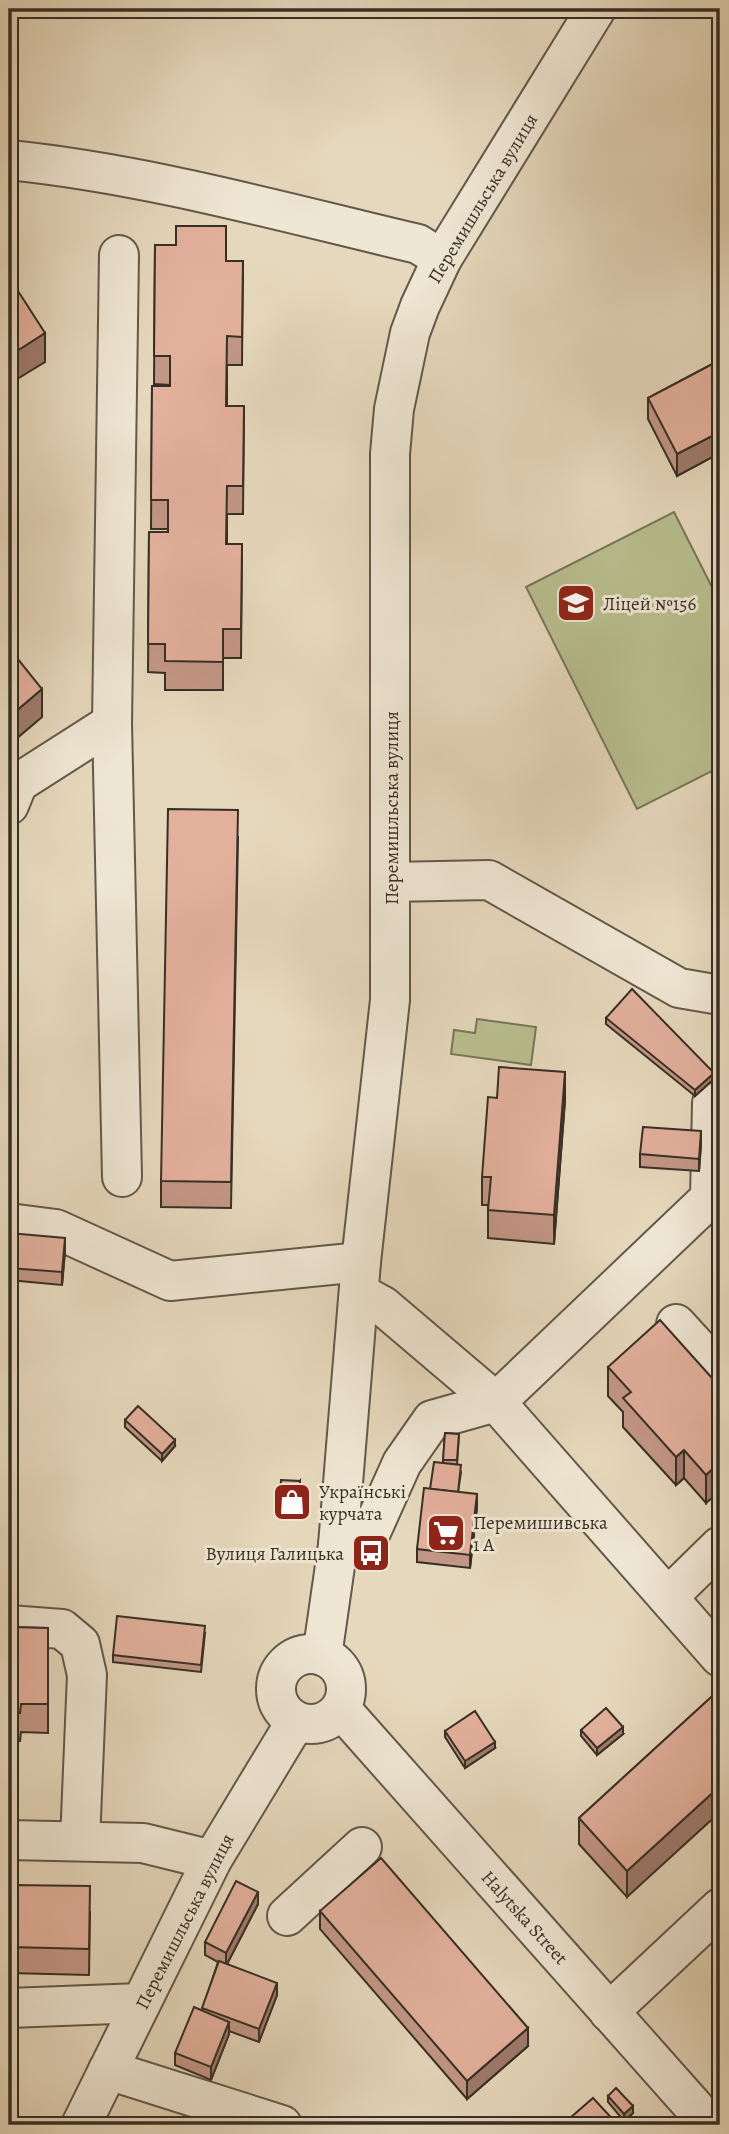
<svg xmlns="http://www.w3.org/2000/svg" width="729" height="2134" font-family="Alegreya,serif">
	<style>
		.green { fill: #b8be8e; stroke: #78765a; stroke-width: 2 }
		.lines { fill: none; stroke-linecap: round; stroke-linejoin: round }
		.minor-casing { stroke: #63594b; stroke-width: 42 }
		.minor { stroke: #efe6d3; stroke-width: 38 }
		.wall { fill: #c39786; stroke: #372f25; stroke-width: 2 }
		.shaded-wall { fill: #9f7b6d; stroke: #372f25; stroke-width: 2 }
		.building { fill: #e3b09c; stroke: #372f25; stroke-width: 2 }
		.labels { text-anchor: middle; stroke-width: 6; stroke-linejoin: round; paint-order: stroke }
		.street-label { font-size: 19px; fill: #372f25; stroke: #efe6d3 }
		.poi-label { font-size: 19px; fill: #372f25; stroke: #efe6d3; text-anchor: start }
	</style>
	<rect width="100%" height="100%" fill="#e6d8bc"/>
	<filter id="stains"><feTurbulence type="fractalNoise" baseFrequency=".00286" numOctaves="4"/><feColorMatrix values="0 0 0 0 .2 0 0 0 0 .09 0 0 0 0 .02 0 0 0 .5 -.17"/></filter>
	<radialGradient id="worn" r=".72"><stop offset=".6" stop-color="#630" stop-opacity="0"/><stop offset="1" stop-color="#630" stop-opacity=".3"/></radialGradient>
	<g class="green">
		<polygon points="674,512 720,603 720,767 637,809 526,587"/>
		<polygon points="477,1019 536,1027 531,1065 451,1054 454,1030 475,1033"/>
	</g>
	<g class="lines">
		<defs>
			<g id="minor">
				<path d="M9 160C147 174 282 212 418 244L442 259"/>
				<polyline points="119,255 112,723 122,1177"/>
				<polyline points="9,805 18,783 112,723"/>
				<polyline points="391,882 489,880 679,988 720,995"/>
				<polyline points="9,1223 56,1229 170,1281 361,1262"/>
				<polyline points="359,1293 383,1306 496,1402 710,1198 712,1103"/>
				<polyline points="676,1324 720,1372"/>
				<polyline points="338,1545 371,1532 402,1463 432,1420 496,1402 720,1657"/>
				<polyline points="668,1597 720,1546"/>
				<polyline points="9,1625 62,1629 80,1644 87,1675 80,1841"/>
				<circle cx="311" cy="1689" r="35"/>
				<polyline points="322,1656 338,1545 361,1262 390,1000 390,454 394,409 410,333 420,306 442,259 596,9"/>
				<polyline points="341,1709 710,2125"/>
				<polyline points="9,1840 143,1843 212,1860"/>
				<polyline points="287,1916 362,1847"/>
				<polyline points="9,2008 141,2003"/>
				<polyline points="609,2012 720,1908"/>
				<polyline points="108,2070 282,2125"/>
				<polyline points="81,2125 212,1860 296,1721"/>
			</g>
		</defs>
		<use href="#minor" class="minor-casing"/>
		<use href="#minor" class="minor"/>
	</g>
	<g class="wall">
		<polygon points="155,245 226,261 243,261 242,365 227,365 227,406 244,406 243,514 227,514 227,544 242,544 241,658 223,658 223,690 165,690 165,673 148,672 149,532 168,532 168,529 151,529 152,386 170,386 170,385 154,384"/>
		<polygon points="720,360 720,453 677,476 648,419 648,398"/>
		<polygon points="238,836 231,1208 161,1207 161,1181"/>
		<polygon points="606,1018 714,1079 695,1096 606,1024"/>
		<polygon points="565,1100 554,1244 488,1238 488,1205 482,1205 482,1177"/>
		<polygon points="701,1144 699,1171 640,1167 640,1154"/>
		<polygon points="9,1233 65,1251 62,1285 9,1280"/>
		<polygon points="608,1367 720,1387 706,1503 684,1478 676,1485 623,1427 623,1412 608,1396"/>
		<polygon points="125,1420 175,1446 162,1461 125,1427"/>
		<polygon points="445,1433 459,1434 457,1465 461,1472 458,1492 477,1507 470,1568 417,1562 417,1549 443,1463"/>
		<polygon points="300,1481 299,1519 279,1518 279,1511"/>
		<polygon points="9,1627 48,1628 48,1733 21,1732 20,1741 9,1741"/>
		<polygon points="205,1633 201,1672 113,1662 113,1655"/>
		<polygon points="720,1689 627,1897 579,1844 579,1818"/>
		<polygon points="581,1730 623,1734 597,1755 581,1736"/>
		<polygon points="445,1731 495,1748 465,1768 445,1737"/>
		<polygon points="9,1885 90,1912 89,1975 9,1973"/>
		<polygon points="258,1904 227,1964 277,1995 259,2042 229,2031 229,2034 211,2080 175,2065 175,2053 202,2010 218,1962 205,1955 205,1942"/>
		<polygon points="320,1911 528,2046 467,2099 320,1929"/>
		<polygon points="720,1975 720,2010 712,2001 712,1983"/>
		<polygon points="608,2096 633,2113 624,2121 608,2102"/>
	</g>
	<g class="shaded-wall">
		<polygon points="45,333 45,362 9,384 9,356"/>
		<polygon points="720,432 720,453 677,476 677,454"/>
		<polygon points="42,689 42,717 9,745 9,717"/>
		<polygon points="565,1072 565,1100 554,1244 554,1215"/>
		<polygon points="714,1073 714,1079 695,1096 695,1090"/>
		<polygon points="701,1131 701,1144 699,1171 699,1159"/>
		<polygon points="65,1238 65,1251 62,1285 62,1272"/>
		<polygon points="175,1440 175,1446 162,1461 162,1454"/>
		<polygon points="684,1450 684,1478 676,1485 676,1457"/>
		<polygon points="720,1462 720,1491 706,1503 706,1475"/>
		<polygon points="477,1494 477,1507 470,1568 470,1555"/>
		<polygon points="623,1727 623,1734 597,1755 597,1748"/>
		<polygon points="495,1742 495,1748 465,1768 465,1761"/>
		<polygon points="720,1786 720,1812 627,1897 627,1871"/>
		<polygon points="258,1892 258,1904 226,1966 226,1953"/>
		<polygon points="277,1983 277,1995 259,2042 259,2029"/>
		<polygon points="229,2022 229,2034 211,2080 211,2067"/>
		<polygon points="528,2028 528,2046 467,2099 467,2081"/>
		<polygon points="633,2106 633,2113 624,2121 624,2114"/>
	</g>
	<g class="building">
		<polygon points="176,226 226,226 226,261 243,261 242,337 227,336 226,406 244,406 243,486 227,486 226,544 242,544 241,629 223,629 223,662 165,661 165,644 148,644 149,532 168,532 168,500 151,500 152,386 170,386 170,356 154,356 155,245 176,245"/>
		<polygon points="9,277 45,333 9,356"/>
		<polygon points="720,360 720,432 677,454 648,398"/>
		<polygon points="9,648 42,689 9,717"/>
		<polygon points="168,809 238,810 231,1182 161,1181"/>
		<polygon points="632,989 714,1073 695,1090 606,1018"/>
		<polygon points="499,1067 565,1072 554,1215 488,1210 491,1177 482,1177 488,1097 497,1098"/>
		<polygon points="643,1127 701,1131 699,1159 640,1154"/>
		<polygon points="9,1233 65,1238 62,1272 9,1268"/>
		<polygon points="660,1320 720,1387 720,1462 706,1475 684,1450 676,1457 623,1398 631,1392 608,1367"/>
		<polygon points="138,1406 175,1440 162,1454 125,1420"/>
		<polygon points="445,1433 459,1434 457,1460 443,1460"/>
		<polygon points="434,1462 461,1465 458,1492 430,1489"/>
		<polygon points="281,1480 300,1481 299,1512 279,1511"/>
		<polygon points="424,1488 477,1494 470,1555 417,1549"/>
		<polygon points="117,1616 205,1626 201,1665 113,1655"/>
		<polygon points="9,1627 48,1628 48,1704 21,1704 20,1713 9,1713"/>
		<polygon points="720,1689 720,1786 627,1871 579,1818"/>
		<polygon points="606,1708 623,1727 597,1748 581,1730"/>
		<polygon points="475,1711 495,1742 465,1761 445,1731"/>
		<polygon points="381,1858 528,2028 467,2081 320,1911"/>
		<polygon points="236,1881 258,1892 226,1953 205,1942"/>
		<polygon points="9,1885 90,1886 89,1949 9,1947"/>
		<polygon points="219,1961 277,1983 259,2029 202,2008"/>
		<polygon points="720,1975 720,1992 712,1983"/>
		<polygon points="194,2007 229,2022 211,2067 175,2053"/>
		<polygon points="616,2088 633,2106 624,2114 608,2096"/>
		<polygon points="593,2098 618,2125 562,2125"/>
	</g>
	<defs>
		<symbol id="school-square" viewBox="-11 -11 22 22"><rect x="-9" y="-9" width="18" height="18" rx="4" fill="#8f2418" stroke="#efe6d3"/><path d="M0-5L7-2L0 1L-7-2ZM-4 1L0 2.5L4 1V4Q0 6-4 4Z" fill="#fff"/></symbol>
		<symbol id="shop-square" viewBox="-11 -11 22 22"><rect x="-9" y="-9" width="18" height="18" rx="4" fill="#8f2418" stroke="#efe6d3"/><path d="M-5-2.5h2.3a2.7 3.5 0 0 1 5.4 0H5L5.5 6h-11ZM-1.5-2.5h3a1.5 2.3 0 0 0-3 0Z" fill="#fff"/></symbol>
		<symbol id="supermarket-square" viewBox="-11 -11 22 22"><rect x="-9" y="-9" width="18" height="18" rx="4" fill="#8f2418" stroke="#efe6d3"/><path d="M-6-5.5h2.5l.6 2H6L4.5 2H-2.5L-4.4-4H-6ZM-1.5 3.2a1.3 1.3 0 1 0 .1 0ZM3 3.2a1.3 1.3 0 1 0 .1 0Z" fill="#fff"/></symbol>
		<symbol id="bus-square" viewBox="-11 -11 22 22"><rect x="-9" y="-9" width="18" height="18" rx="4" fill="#8f2418" stroke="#efe6d3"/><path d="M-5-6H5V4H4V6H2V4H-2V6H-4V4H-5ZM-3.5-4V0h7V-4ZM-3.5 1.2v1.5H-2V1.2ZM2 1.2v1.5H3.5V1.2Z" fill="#fff"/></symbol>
	</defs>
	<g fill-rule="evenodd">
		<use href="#school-square" x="554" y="581" width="44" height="44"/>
		<use href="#shop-square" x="270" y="1480" width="44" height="44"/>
		<use href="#supermarket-square" x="424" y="1511" width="44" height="44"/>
		<use href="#bus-square" x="349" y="1531" width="44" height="44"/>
	</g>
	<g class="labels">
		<g class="street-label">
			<text transform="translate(482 198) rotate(-59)" y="7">Перемишльська вулиця</text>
			<text transform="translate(391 808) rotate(-90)" y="7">Перемишльська вулиця</text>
			<text transform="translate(525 1917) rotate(48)" y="7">Halytska Street</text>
			<text transform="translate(184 1921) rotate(-63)" y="7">Перемишльська вулиця</text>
		</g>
		<g class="poi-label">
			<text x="603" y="610">Ліцей №156</text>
			<text x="319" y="1498">Українські<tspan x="319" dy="22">курчата</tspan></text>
			<text x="473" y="1529">Перемишивська<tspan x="473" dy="22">1 А</tspan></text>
			<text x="344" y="1560" text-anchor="end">Вулиця Галицька</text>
		</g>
	</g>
	<rect width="729" height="2134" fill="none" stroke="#e6d8bc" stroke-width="35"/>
	<rect x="10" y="10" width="708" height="2113" fill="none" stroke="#372f25" stroke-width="3.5"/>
	<rect x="18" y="18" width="694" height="2099" fill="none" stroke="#372f25" stroke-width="2"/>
	<rect width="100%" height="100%" filter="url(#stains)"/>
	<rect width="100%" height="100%" fill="url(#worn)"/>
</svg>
